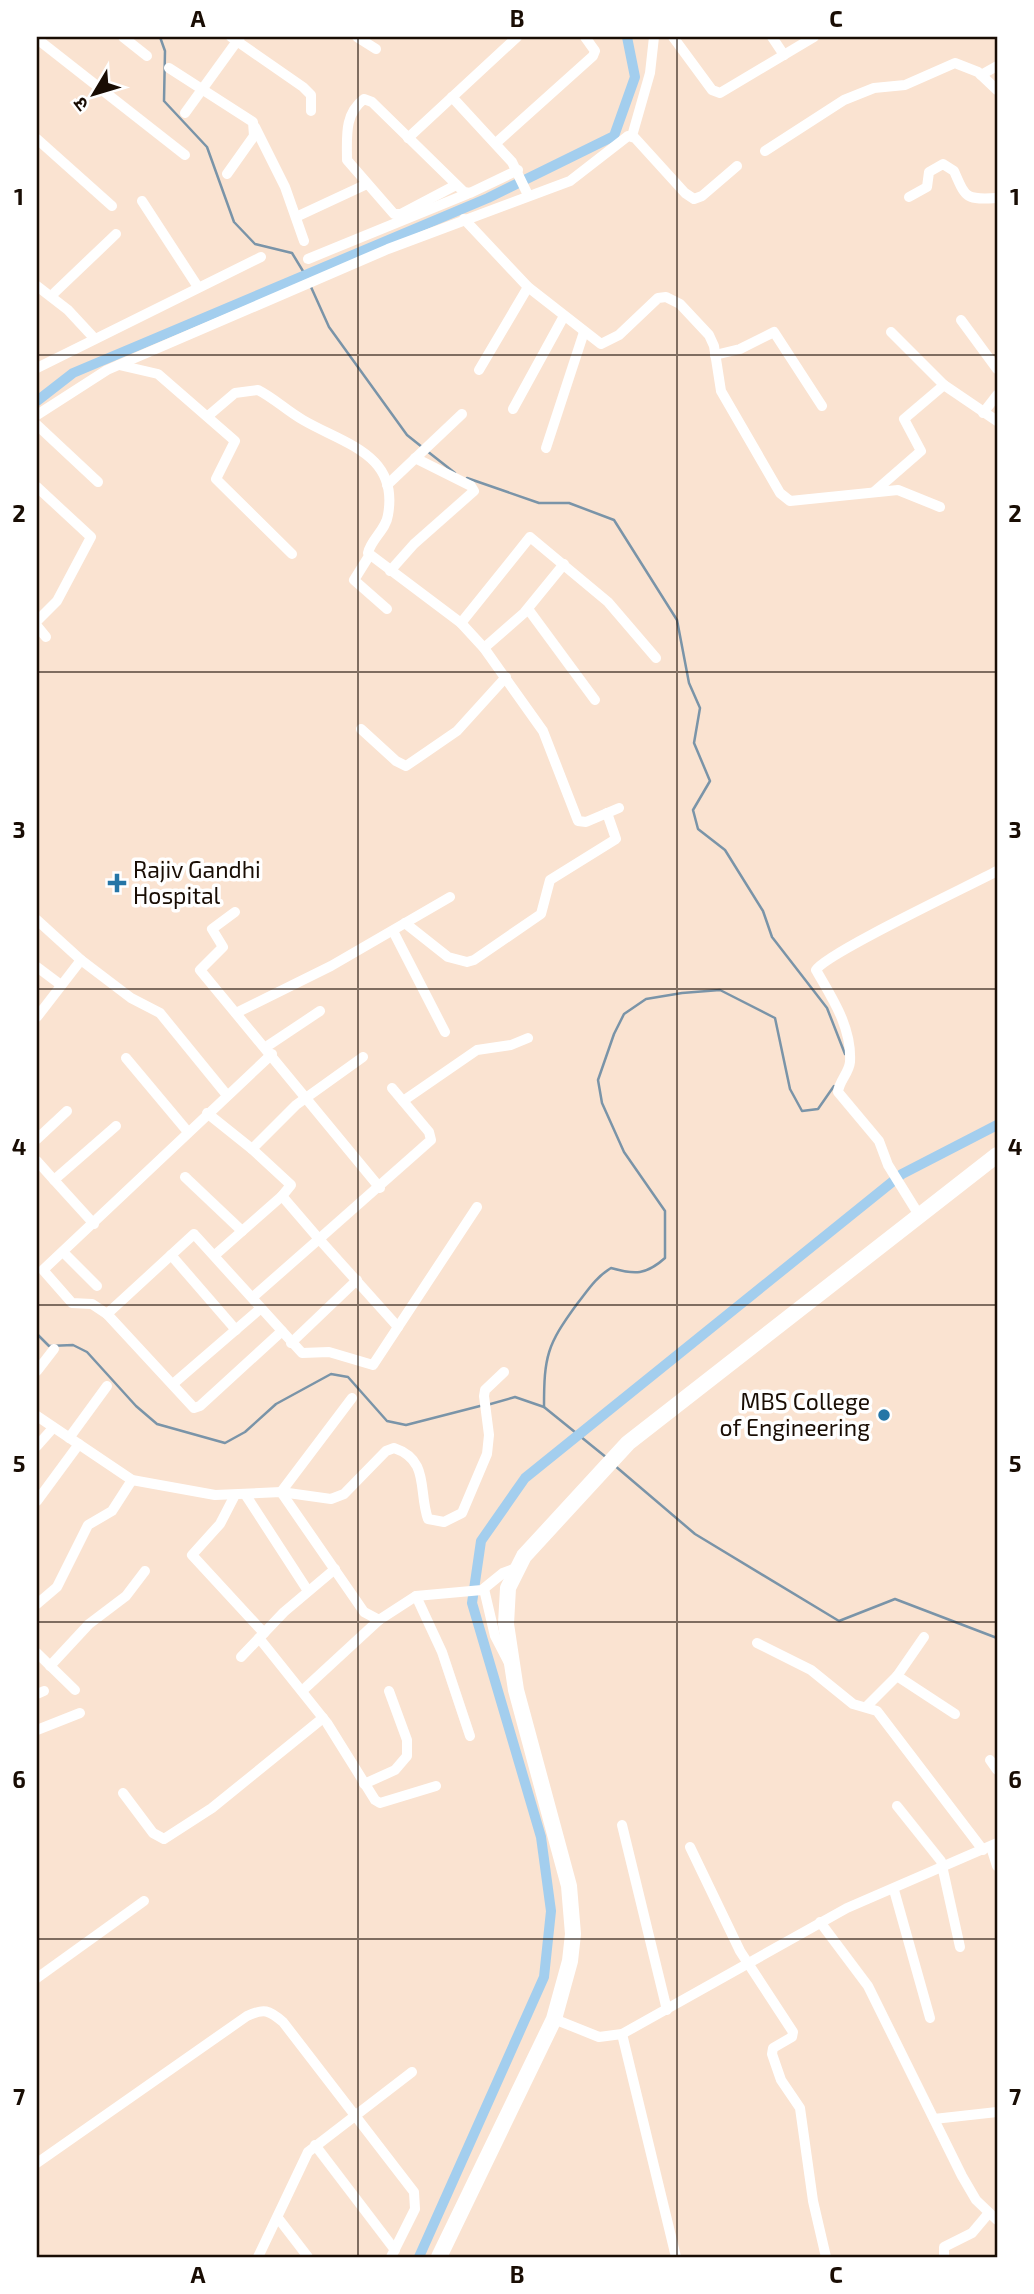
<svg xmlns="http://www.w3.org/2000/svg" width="1034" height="2294" font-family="'Exo 2','Noto Sans Devanagari',sans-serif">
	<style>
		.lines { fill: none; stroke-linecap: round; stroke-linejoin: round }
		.stream { stroke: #7a94a8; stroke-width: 2.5 }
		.canal { stroke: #a3ceee; stroke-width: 10 }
		.street { stroke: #fff; stroke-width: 10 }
		.secondary { stroke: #fff; stroke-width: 16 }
		.grid { fill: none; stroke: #190d04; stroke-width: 2; stroke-opacity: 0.55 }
		.poi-dot { fill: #2475a6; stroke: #fff; stroke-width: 2.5 }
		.labels { text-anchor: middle; stroke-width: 7; stroke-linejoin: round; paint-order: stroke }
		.poi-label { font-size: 23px; fill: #190d04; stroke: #fff; text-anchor: start }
		.neatline { fill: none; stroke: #190d04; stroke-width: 2.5 }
		.grid-label { font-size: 23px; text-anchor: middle; font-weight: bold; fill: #190d04 }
	</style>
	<rect width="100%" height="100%" fill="#fae3d1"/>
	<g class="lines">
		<g class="stream">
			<polyline points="160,37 165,51 164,101 207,147 234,222 255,244 292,253 309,281"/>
			<polyline points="311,287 329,327 407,435 422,447"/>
			<polyline points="427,451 455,473"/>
			<polyline points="467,478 539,503 569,503 614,520 677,620 689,683 700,708 694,743 710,781 693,810 698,829 725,850 763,911 772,937 827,1008 845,1054"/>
			<polyline points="37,1334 49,1346 73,1345 87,1352 136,1406 157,1424 225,1443 245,1432 276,1404 331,1374 348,1377 387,1421 406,1425 480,1406"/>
			<polyline points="487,1405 515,1397 544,1407 607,1458"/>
			<path d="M544 1407C544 1356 547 1345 577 1304 588 1290 596 1277 611 1268 635 1275 646 1275 665 1258V1211L624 1152 602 1103 598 1080 614 1034 624 1014 646 999 682 993 720 990 775 1018 790 1089 802 1111 818 1109 834 1086"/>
			<polyline points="614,1465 695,1534 839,1621 895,1599 997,1638"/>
		</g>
		<g class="canal">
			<polyline points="37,401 73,373 488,198 614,136 635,77 627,37"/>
			<polyline points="419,2257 544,1977 551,1911 541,1837 472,1603 481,1541 525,1478 902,1174 997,1125"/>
		</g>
		<g class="street">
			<polyline points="123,37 147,56"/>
			<polyline points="231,37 303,87 311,95 311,111"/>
			<polyline points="357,37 376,49"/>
			<polyline points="673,37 712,90 720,93 814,37"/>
			<polyline points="772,37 784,55"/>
			<polyline points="41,42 185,155"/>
			<polyline points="169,68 253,122 254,136 227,174"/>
			<polyline points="981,75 997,66"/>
			<polyline points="452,97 512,162 528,195"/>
			<polyline points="185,113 240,37"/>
			<polyline points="255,127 285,187 304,241"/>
			<polyline points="632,136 650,73 654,37"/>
			<polyline points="408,138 517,37"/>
			<polyline points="37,139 112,206"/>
			<polyline points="496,143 593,56 595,51 585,37"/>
			<polyline points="765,151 844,100 874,88 905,85 955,63 978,72 997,90"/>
			<path d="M456 185 401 214H394L347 160C347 137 344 114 364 99L372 102 464 192 470 193 518 170"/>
			<path d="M909 197 927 187 929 172 943 164 954 171C966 198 965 200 997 198"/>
			<polyline points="142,201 198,287"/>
			<polyline points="296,217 367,184"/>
			<polyline points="464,219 528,287 601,344 619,335 658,298 666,297 680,304 709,335 714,346 721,391 780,493 790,501 898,490 940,507"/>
			<polyline points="308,259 467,194"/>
			<polyline points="37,286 68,310 94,338"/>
			<polyline points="51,296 116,234"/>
			<polyline points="961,320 997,369"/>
			<polyline points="891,332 944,385 997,421"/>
			<polyline points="715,355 740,349 774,332 822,406"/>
			<polyline points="119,365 158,374 235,441 216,479 292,554"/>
			<polyline points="37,368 261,257"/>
			<polyline points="479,370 528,287"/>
			<polyline points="513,409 564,316"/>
			<polyline points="983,413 997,395"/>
			<polyline points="37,415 107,370 388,249 570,181 628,136 635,138 685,193 694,199 702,196 737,166"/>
			<path d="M208 416 235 393 258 390C274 398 287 411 303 420 344 444 399 454 388 515 386 530 371 539 368 553L461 623 484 648 543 731 578 821 586 822 619 808"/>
			<polyline points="37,425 98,482"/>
			<polyline points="546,448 584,332"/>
			<polyline points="387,485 462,414"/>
			<polyline points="37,487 91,537 57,601 37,621"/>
			<polyline points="875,491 921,451 904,419 944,385"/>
			<polyline points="369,556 354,580 387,609"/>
			<polyline points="390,571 414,544 474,491 471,486 415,458"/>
			<polyline points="528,609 595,700"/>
			<polyline points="461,623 530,537 608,602 656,658"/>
			<polyline points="37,626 46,637"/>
			<polyline points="484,648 524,613 564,564"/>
			<polyline points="361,729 396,761 406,766 457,731 506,677"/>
			<polyline points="235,912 212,929 223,947 200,970 380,1188"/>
			<polyline points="37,920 81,960 37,1017"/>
			<polyline points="405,923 448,957 467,962 474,960 541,914 550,880 616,839 607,813"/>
			<polyline points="393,931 445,1032"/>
			<polyline points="81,960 131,998 160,1013 226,1094"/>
			<polyline points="37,967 61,985"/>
			<polyline points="236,1013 331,966 450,897"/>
			<polyline points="266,1047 320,1011"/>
			<polyline points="272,1054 43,1270 72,1303 92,1304 107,1314 194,1234 302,1353 329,1352 373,1365 477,1207"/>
			<polyline points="126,1058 188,1132"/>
			<polyline points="392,1088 429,1132 431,1140 319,1239 398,1327"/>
			<polyline points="403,1101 477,1050 511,1045 528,1038"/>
			<polyline points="207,1113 252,1149"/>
			<polyline points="37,1139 67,1111"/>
			<polyline points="37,1161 54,1180 116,1126"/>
			<polyline points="185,1177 242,1231"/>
			<polyline points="54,1180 94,1224"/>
			<path d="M919 1215 888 1165 879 1141 838 1092C839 1081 849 1073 850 1062 852 1027 832 998 816 970 826 953 969 886 997 871"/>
			<polyline points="63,1252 97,1286"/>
			<polyline points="171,1255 236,1330"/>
			<polyline points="215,1255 282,1196"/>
			<polyline points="253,1297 319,1239 282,1196 291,1185 252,1149 296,1105 363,1057"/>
			<polyline points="107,1314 194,1408 200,1406 282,1331"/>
			<polyline points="291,1343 357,1280"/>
			<polyline points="37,1371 54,1349"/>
			<polyline points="173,1384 261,1308"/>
			<polyline points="352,1398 281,1492 364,1612 379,1620 416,1596 482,1590 503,1573 516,1568"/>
			<path d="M37 1416 132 1480 215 1495 281 1492 331 1499 344 1494 386 1451 394 1448C430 1460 418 1491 428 1519L444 1522 462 1513 487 1454 489 1435 484 1396 485 1390 504 1372"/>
			<polyline points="69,1438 107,1386"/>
			<polyline points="37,1446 53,1428"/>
			<polyline points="245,1494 308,1591"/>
			<polyline points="235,1495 220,1524 192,1555 264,1633"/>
			<polyline points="37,1501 79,1444"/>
			<polyline points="484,1589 495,1636 509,1663"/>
			<polyline points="416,1596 442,1652 470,1736"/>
			<polyline points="37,1604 57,1587 88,1525 112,1511 132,1480"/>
			<polyline points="259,1638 327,1723 375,1800 380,1803 436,1786"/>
			<polyline points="757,1643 811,1670 853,1704 877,1711 983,1850"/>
			<polyline points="37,1653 75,1690"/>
			<polyline points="241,1657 284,1612 335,1569"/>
			<polyline points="50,1666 89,1624 126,1596 145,1571"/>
			<polyline points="897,1676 955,1714"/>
			<polyline points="302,1691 379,1620"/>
			<polyline points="37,1694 44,1691"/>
			<polyline points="866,1707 897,1676 924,1637"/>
			<polyline points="37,1730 80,1713"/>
			<polyline points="990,1760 997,1770"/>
			<polyline points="364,1784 395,1770 407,1756 407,1740 389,1691"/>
			<polyline points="123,1793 153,1833 164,1839 212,1808 323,1718"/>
			<polyline points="897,1806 941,1861 960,1947"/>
			<polyline points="622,1825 667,2010"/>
			<polyline points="690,1847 740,1951 793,2032 792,2037 773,2048 772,2054 781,2080 800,2108 813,2201 826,2257"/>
			<polyline points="991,1847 997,1866"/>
			<polyline points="894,1890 930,2018"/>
			<polyline points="820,1922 868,1986 962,2176 976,2200 997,2220"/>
			<polyline points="37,1978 144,1901"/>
			<polyline points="554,2019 599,2037 622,2034 847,1908 997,1843"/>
			<polyline points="622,2034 676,2257"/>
			<polyline points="934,2119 997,2112"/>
			<polyline points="315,2145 395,2250"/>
			<path d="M37 2163 247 2016C264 2008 269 2010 283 2022L414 2192 415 2209 391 2257"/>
			<polyline points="278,2218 308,2257"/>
			<polyline points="258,2257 308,2152 412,2072"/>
			<polyline points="944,2257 944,2247 972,2233 988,2214"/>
		</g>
		<polyline class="secondary" points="439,2257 554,2019 570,1961 573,1934 569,1886 516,1690 506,1624 508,1588 524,1556 628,1443 997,1155"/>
	</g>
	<path class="grid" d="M358 37V2257M677 37V2257M37 355H997M37 672H997M37 989H997M37 1305H997M37 1622H997M37 1939H997"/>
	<g class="poi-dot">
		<path d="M113.5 872.5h7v7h7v7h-7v7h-7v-7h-7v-7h7z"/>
		<circle cx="884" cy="1415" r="7"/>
	</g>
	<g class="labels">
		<g class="poi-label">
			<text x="133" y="878">Rajiv Gandhi<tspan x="133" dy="26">Hospital</tspan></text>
			<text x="870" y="1410" text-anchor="end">MBS College<tspan x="870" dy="26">of Engineering</tspan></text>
		</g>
	</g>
	<rect width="1034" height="2294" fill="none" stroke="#ffffff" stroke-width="77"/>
	<g transform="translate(94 94) rotate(232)" stroke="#ffffff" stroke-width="5" paint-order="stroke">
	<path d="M0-5L12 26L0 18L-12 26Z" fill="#190d04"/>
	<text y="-10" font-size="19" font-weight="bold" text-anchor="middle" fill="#190d04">उ</text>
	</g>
	<rect x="38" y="38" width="958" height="2218" class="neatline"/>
	<g class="grid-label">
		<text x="198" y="27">A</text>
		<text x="517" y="27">B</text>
		<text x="836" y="27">C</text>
		<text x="19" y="205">1</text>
		<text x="1015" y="205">1</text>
		<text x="19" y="522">2</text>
		<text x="1015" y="522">2</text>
		<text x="19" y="838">3</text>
		<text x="1015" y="838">3</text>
		<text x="19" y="1155">4</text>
		<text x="1015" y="1155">4</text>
		<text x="19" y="1472">5</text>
		<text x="1015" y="1472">5</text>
		<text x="19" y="1788">6</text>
		<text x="1015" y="1788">6</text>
		<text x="19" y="2105">7</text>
		<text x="1015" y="2105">7</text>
		<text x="198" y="2283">A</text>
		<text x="517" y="2283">B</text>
		<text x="836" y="2283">C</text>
	</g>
</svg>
